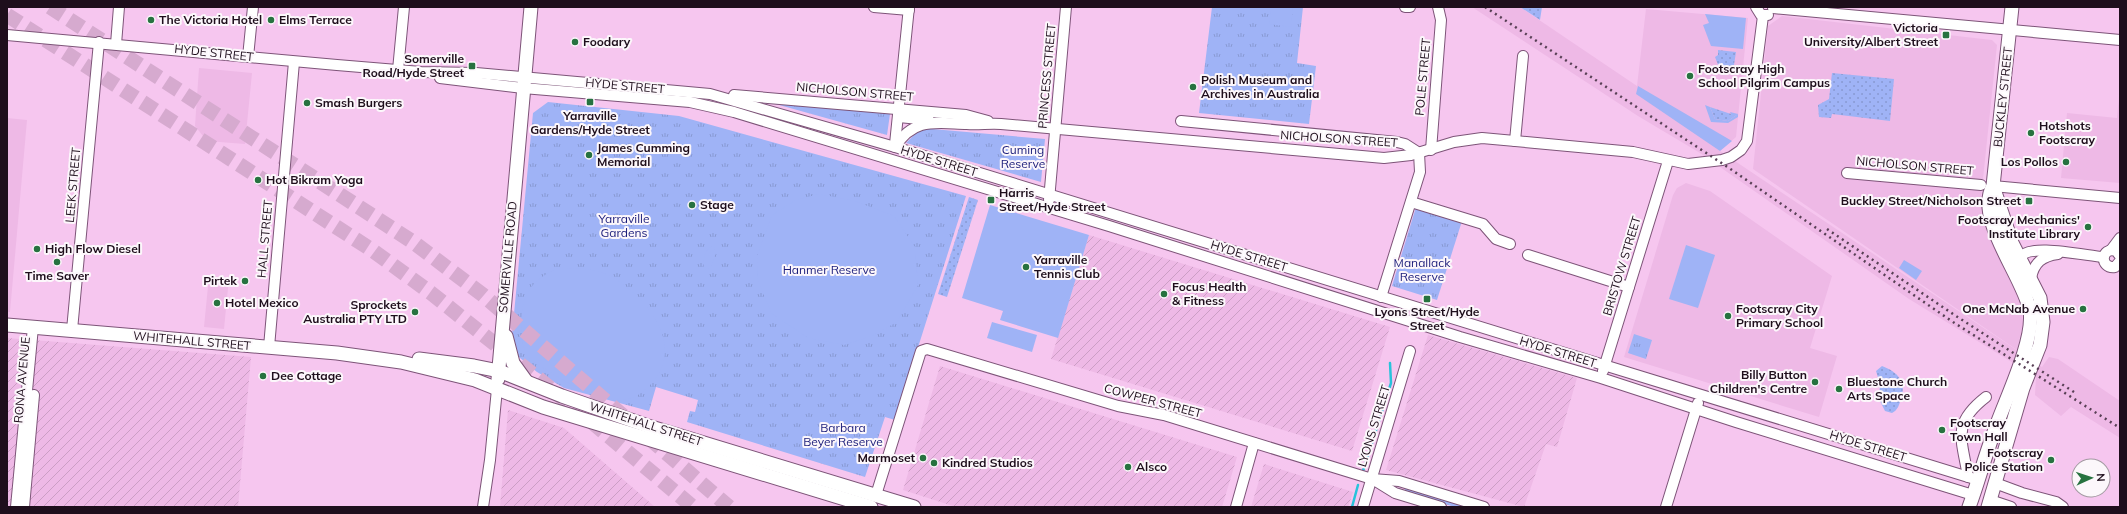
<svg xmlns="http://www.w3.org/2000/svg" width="2127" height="514" font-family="Mulish,sans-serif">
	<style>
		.built { fill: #eeb9e6 }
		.industrial { fill: url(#industrial-furrows) }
		.grass { fill: url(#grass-dots) }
		.park { fill: url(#park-tufts) }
		.garden { fill: #9fb3f6 }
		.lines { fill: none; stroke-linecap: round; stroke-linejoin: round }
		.stream { stroke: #28c3db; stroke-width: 2.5 }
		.highway-tunnel { stroke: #d6aacf; stroke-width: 15; stroke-dasharray: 15 8; stroke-linecap: butt }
		.minor-casing { stroke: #7d5478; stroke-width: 12 }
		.major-casing { stroke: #7d5478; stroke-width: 15 }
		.minor { stroke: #fff; stroke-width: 10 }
		.major { stroke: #fff; stroke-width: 13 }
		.rail { stroke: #583f55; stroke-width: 2.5; stroke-dasharray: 2 4; stroke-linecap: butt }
		.poi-dot { fill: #277240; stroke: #fcf7fb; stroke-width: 1.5 }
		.labels { text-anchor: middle; stroke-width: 4; stroke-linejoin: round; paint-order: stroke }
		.poi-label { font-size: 12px; font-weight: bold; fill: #1e0e1c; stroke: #fcf7fb; text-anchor: start }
		.street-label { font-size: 12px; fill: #1e0e1c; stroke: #fcf7fb }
		.park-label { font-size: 12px; fill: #191b79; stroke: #fcf7fb }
	</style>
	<defs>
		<pattern id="industrial-furrows" width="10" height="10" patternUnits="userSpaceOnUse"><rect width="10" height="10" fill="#eeb9e6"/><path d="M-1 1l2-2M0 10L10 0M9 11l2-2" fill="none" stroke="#cc9ec5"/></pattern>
		<pattern id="grass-dots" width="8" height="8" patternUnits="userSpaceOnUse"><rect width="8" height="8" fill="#9fb3f6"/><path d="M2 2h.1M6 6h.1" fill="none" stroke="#8899d2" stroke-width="1.8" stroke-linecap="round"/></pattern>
		<pattern id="park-tufts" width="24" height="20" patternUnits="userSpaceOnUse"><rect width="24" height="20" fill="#9fb3f6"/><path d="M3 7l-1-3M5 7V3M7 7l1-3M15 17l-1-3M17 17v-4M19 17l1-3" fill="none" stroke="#8899d2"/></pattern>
	</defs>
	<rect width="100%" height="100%" fill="#f6c6ef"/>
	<g class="built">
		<polygon points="1472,7 1520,7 1637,86 1646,9 1748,18 1736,137 1720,151 2042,367 2049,357 2058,359 2120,401 2120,438 2071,407 2061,416 2035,395 2036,377 1909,299 1700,153 1638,116"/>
		<polygon points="1782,16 1992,40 1997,45 1981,198 2021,305 2023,324 2017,350 1753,169 1768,26"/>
		<polygon points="199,68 252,73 245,144 207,141 195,126"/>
		<polygon points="2120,87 2120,183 2061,178 2067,113 2117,118"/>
		<polygon points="7,118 27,120 10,312 7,312"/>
		<polygon points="1686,183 1710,191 1832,276 1810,348 1837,356 1819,417 1624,357 1673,195 1677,188"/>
		<polygon points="209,276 229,278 224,329 204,327"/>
	</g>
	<g class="industrial">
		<polygon points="1089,235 1390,327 1352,451 1051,359"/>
		<polygon points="1428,335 1577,378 1557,447 1546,444 1524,507 1386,470"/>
		<polygon points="7,338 251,357 238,507 7,507"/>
		<polygon points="940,366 1237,457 1222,507 956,507 903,490"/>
		<polygon points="508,410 564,428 655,507 500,507"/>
		<polygon points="1264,464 1353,492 1348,507 1251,507"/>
	</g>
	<g class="grass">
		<polygon points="1520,7 1542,7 1540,20"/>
		<polygon points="1718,50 1736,52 1734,65 1720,70 1715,57 1718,55"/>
		<polygon points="1832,73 1894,79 1890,121 1832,114 1831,118 1819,117 1818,105 1829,99"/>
		<polygon points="1710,107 1731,114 1730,112 1738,114 1728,121 1715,119"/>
		<polygon points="969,197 978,200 947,297 938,294"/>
		<path d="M1882 366C1898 372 1907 382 1901 399 1899 405 1898 410 1892 413L1885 411 1879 399 1880 384 1876 371Z"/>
	</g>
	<g class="park">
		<polygon points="1212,7 1303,7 1297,63 1316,66 1309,124 1199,113"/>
		<polygon points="548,102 679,116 966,196 895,420 885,417 865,477 687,422 690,411 695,412 698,400 656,387 649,411 564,388 537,372 514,353 512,335 533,113"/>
		<polygon points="772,102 890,114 887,135 772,103"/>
		<polygon points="921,128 1045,139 1041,182 906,143"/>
		<polygon points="1416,207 1462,221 1437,300 1392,286"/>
		<polygon points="1634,334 1652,340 1646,359 1628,353"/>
		<polygon points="1405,488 1477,507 1455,507 1408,493 1405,490"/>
	</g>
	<g class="garden">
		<polygon points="1271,7 1293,7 1291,27 1269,24"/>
		<polygon points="1705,14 1746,18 1743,49 1711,46 1703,25 1709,23"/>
		<polygon points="1638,86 1732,141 1720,151 1636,94"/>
		<polygon points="1705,105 1710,107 1715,119 1728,121 1738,114 1738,117 1728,123 1711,122"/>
		<polygon points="1032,145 1038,146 1036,162 1027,161"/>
		<polygon points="819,194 855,201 894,216 915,247 918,285 897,322 872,336 844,345 808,338 771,313 757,278 758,253 772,215 796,200"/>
		<polygon points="990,205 1089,235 1058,338 1000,320 1003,311 962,298"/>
		<polygon points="1686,245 1715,255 1698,308 1669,299"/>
		<path d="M712 246 714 247 716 253 711 268 705 270C701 263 705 249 712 246Z"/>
		<polygon points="1904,260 1922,271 1916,280 1899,268"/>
		<path d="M559 268C577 268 596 268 612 277 654 302 691 356 641 393 616 412 570 385 549 371 542 367 531 362 527 355 523 349 522 339 522 332 519 299 529 280 559 268Z"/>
		<polygon points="992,322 1037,335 1032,352 987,338"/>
	</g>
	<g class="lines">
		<g class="stream">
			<polyline points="1363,471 1391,383 1390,363"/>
			<polyline points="1352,507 1358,485"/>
		</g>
		<g class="highway-tunnel">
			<polyline points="50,7 413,242 483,295 629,421"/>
			<polyline points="7,15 372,250 431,293 580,412 693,507"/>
			<polyline points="649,438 729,507"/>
		</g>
		<defs>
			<g id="minor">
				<polyline points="874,7 909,10"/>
				<polyline points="1405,7 1410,7"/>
				<polyline points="1756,7 1761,15 1768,15"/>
				<polyline points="1773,8 2120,40"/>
				<polyline points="7,35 337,65 421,72 476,73 710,94 895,147 1978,480"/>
				<polyline points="116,44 119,7"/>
				<polyline points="248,57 253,7"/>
				<polyline points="398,70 404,7"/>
				<polyline points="440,78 523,88 690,102 734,112 1109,226 1460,337 1601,378 1736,422 1973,495"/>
				<polyline points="734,95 966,115 988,121"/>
				<polyline points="899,117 929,120"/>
				<polyline points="1181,121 1397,142 1405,144 1419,153 1420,172 1381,297"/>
				<polyline points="1515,141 1523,56"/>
				<polyline points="895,144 909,7"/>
				<path d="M895 147C914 117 935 123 967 124 978 125 990 123 1001 124L1384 158 1411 155 1454 142 1482 138 1633 152 1688 164 1722 160 1731 157 1741 150 1747 141 1763 16"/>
				<polyline points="1431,150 1441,20 1438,7"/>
				<polyline points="1847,173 1981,185"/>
				<polyline points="1993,186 2120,198"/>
				<polyline points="1049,200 1066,7"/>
				<polyline points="1411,202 1483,224 1496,239 1510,244"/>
				<polyline points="2111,250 2120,238"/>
				<polyline points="1528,255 1629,287"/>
				<path d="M2120 256 2116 251C2101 246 2099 269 2115 267L2120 261"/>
				<path d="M2020 258C2027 242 2087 256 2103 257"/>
				<path d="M2031 278C2034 263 2042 256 2058 254"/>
				<polyline points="72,330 99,42"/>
				<polyline points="269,347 294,62"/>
				<polyline points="1603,371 1668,161"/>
				<path d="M1968 477C1962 439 1951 424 1986 397"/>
				<polyline points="1374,480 1395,493 1441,507"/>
				<polyline points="1995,483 2022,493 2056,502 2063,507"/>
				<polyline points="876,495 921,351 927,349 1118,406 1164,415 1372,479 1399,481 1484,507"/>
				<polyline points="1990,500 2011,507"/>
				<polyline points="16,507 33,327"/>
				<polyline points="24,507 34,395"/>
				<polyline points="483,507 490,460 497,389"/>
				<polyline points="1236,507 1254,443"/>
				<polyline points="1363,507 1410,351"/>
				<polyline points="1666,507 1698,403"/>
			</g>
			<g id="major">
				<polyline points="7,325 337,353 401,362 475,380 543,407 871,507"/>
				<polyline points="506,336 513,363 526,381"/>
				<polyline points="419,359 474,366 499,371 562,396 651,427 914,507"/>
				<polyline points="498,379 531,7"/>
				<path d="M1969 507C1978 483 1984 459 1993 435 2003 404 2035 341 2030 311 2024 278 1974 218 1993 186L2012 7"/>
				<polyline points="1988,507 2023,388 2040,345 2043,322 2040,298 2012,243 1993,186"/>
			</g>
		</defs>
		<use href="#minor" class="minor-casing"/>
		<use href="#major" class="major-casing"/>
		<use href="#minor" class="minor"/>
		<use href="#major" class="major"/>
		<g class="rail">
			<polyline points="1485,7 1729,168 1953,322 2120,428"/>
			<polyline points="1827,229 1956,316 2077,394"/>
		</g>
	</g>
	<g class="poi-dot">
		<circle cx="151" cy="20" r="4"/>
		<circle cx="271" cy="20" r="4"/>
		<rect x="1942" y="31" width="8" height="8" rx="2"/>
		<circle cx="575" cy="42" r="4"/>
		<rect x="468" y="62" width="8" height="8" rx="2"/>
		<circle cx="1690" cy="76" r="4"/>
		<circle cx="1193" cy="87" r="4"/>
		<rect x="586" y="98" width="8" height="8" rx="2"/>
		<circle cx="307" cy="103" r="4"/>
		<circle cx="2031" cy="133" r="4"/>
		<circle cx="589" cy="155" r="4"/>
		<circle cx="2066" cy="162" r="4"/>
		<circle cx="258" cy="180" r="4"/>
		<rect x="987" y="196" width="8" height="8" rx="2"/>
		<rect x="2025" y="197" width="8" height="8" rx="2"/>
		<circle cx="692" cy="205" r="4"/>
		<circle cx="2088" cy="227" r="4"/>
		<circle cx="37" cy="249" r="4"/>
		<circle cx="57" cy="262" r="4"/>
		<circle cx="1026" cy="267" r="4"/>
		<circle cx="245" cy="281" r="4"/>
		<circle cx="1164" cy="294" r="4"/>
		<rect x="1423" y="295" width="8" height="8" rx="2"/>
		<circle cx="217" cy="303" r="4"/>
		<circle cx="2083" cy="309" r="4"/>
		<circle cx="415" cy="312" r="4"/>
		<circle cx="1728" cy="316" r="4"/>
		<circle cx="263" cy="376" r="4"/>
		<circle cx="1815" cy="382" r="4"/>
		<circle cx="1839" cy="389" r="4"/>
		<circle cx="1942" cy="430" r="4"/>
		<circle cx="923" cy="458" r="4"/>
		<circle cx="2051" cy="460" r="4"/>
		<circle cx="934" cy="463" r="4"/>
		<circle cx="1128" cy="467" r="4"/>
	</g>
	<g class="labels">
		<g class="poi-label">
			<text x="159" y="24">The Victoria Hotel</text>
			<text x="279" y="24">Elms Terrace</text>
			<text x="1938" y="32" text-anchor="end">Victoria<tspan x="1938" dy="14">University/Albert Street</tspan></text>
			<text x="583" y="46">Foodary</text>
			<text x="464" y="63" text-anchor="end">Somerville<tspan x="464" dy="14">Road/Hyde Street</tspan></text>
			<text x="1698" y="73">Footscray High<tspan x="1698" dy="14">School Pilgrim Campus</tspan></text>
			<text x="1201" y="84">Polish Museum and<tspan x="1201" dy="14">Archives in Australia</tspan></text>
			<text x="315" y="107">Smash Burgers</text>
			<text x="590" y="120" text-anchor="middle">Yarraville<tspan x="590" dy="14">Gardens/Hyde Street</tspan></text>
			<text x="2039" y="130">Hotshots<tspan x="2039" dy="14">Footscray</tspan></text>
			<text x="597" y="152">James Cumming<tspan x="597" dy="14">Memorial</tspan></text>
			<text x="2058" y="166" text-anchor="end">Los Pollos</text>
			<text x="266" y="184">Hot Bikram Yoga</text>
			<text x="999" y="197">Harris<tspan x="999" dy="14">Street/Hyde Street</tspan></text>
			<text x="2021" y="205" text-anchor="end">Buckley Street/Nicholson Street</text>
			<text x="700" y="209">Stage</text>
			<text x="2080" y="224" text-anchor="end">Footscray Mechanics'<tspan x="2080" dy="14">Institute Library</tspan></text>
			<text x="45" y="253">High Flow Diesel</text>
			<text x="1034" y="264">Yarraville<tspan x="1034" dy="14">Tennis Club</tspan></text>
			<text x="57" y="280" text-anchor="middle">Time Saver</text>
			<text x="237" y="285" text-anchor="end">Pirtek</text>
			<text x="1172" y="291">Focus Health<tspan x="1172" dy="14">&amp; Fitness</tspan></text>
			<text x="225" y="307">Hotel Mexico</text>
			<text x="407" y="309" text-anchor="end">Sprockets<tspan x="407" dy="14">Australia PTY LTD</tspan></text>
			<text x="1736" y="313">Footscray City<tspan x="1736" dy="14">Primary School</tspan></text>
			<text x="2075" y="313" text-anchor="end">One McNab Avenue</text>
			<text x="1427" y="316" text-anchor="middle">Lyons Street/Hyde<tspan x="1427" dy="14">Street</tspan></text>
			<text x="1807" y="379" text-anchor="end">Billy Button<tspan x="1807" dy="14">Children's Centre</tspan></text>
			<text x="271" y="380">Dee Cottage</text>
			<text x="1847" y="386">Bluestone Church<tspan x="1847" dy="14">Arts Space</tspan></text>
			<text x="1950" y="427">Footscray<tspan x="1950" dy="14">Town Hall</tspan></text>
			<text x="2043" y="457" text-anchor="end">Footscray<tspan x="2043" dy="14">Police Station</tspan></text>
			<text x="915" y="462" text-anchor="end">Marmoset</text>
			<text x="942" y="467">Kindred Studios</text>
			<text x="1136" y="471">Alsco</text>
		</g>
		<g class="street-label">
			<text transform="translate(214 53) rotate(6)" y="4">HYDE STREET</text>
			<text transform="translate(1047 76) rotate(-85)" y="4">PRINCESS STREET</text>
			<text transform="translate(1423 77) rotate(-85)" y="4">POLE STREET</text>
			<text transform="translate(625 86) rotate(5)" y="4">HYDE STREET</text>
			<text transform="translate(855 92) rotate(5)" y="4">NICHOLSON STREET</text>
			<text transform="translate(2003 97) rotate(-84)" y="4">BUCKLEY STREET</text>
			<text transform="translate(1339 139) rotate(4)" y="4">NICHOLSON STREET</text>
			<text transform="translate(939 161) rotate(17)" y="4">HYDE STREET</text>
			<text transform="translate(1915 166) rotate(5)" y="4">NICHOLSON STREET</text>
			<text transform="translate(73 185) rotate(-85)" y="4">LEEK STREET</text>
			<text transform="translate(265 239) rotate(-85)" y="4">HALL STREET</text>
			<text transform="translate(1249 256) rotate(17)" y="4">HYDE STREET</text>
			<text transform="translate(508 257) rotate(-85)" y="4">SOMERVILLE ROAD</text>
			<text transform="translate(1622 266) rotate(-73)" y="4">BRISTOW STREET</text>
			<text transform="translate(192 341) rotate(5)" y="4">WHITEHALL STREET</text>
			<text transform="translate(1558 352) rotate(17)" y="4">HYDE STREET</text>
			<text transform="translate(22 380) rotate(-85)" y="4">RONA AVENUE</text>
			<text transform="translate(1153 401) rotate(15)" y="4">COWPER STREET</text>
			<text transform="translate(646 424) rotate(18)" y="4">WHITEHALL STREET</text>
			<text transform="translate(1374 426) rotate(-73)" y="4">LYONS STREET</text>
			<text transform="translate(1868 446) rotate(17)" y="4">HYDE STREET</text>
		</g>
		<g class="park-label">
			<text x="1023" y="154">Cuming<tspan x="1023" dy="14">Reserve</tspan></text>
			<text x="624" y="223">Yarraville<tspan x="624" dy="14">Gardens</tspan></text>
			<text x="1422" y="267">Manallack<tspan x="1422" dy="14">Reserve</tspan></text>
			<text x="829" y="274">Hanmer Reserve</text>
			<text x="843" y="432">Barbara<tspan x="843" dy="14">Beyer Reserve</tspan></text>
		</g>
	</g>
	<rect width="2127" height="514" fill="none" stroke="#1e0e1c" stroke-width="16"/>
	<g transform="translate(2091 478) rotate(87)"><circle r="19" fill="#fcf7fb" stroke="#a39aa2"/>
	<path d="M0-3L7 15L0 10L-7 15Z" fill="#277240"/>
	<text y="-6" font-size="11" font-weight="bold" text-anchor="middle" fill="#1e0e1c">N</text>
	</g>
</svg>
